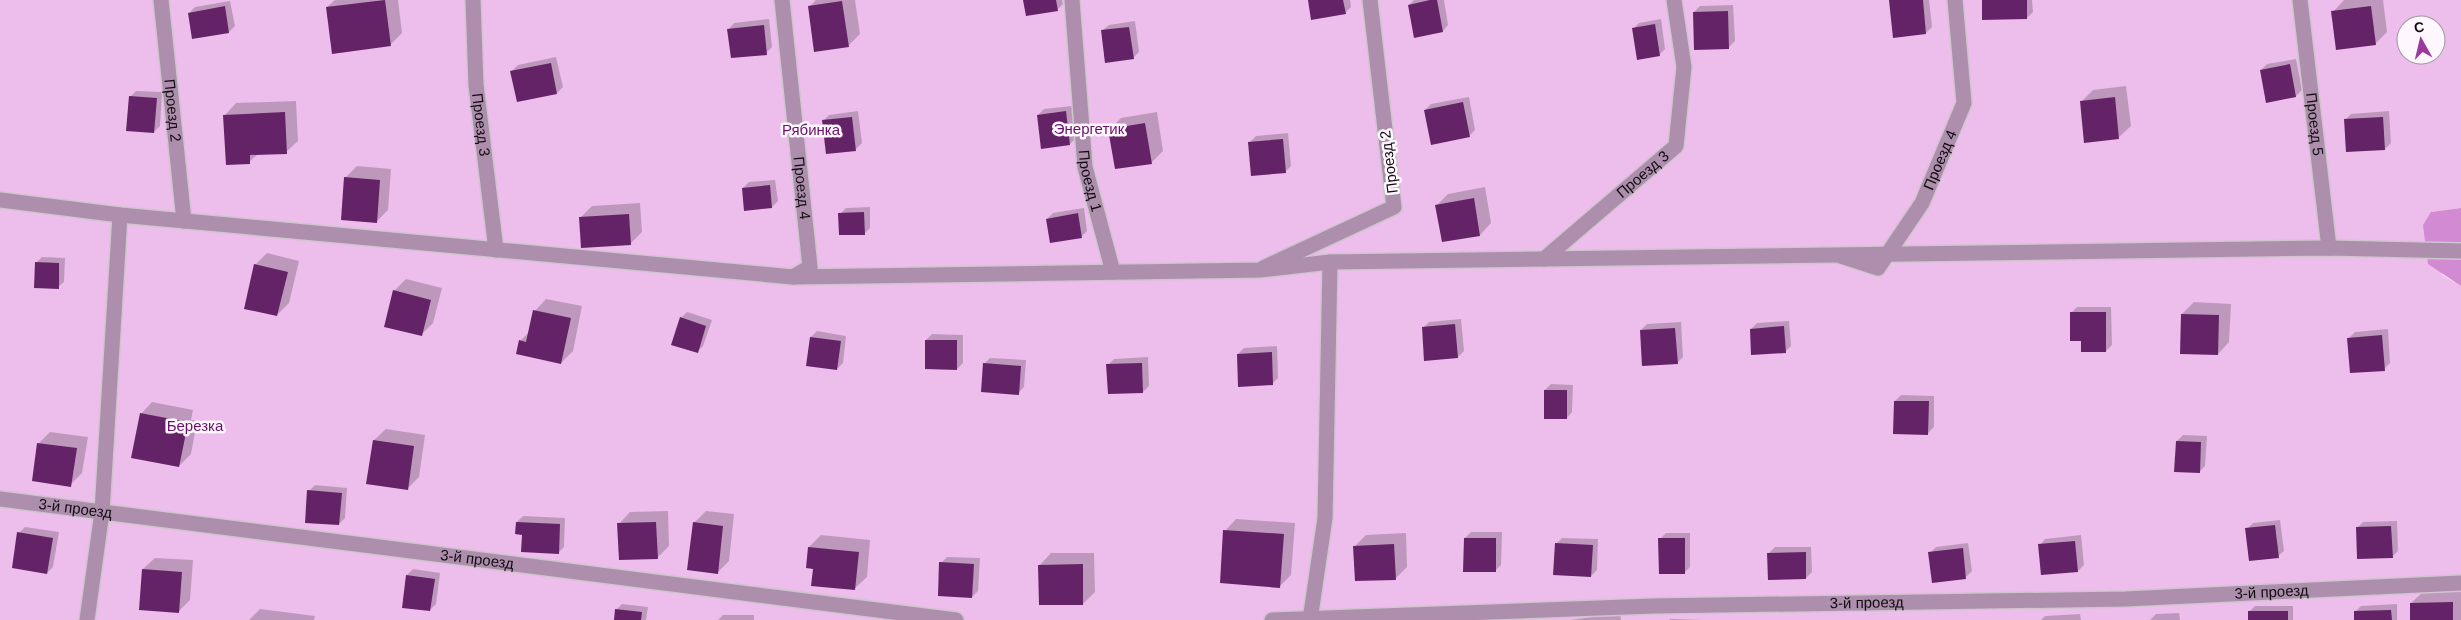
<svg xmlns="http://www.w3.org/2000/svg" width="2461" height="620" font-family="Arial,sans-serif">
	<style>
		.green { fill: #edbeec; fill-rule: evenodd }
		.forest { fill: #d28ad2 }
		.shadow { fill: #0003 }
		.building { fill: #642366 }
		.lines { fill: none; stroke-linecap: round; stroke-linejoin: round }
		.lane-casing { stroke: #d0c5cf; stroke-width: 18 }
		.street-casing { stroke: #d0c5cf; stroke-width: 18 }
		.lane { stroke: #ad8ead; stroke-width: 15 }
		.street { stroke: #ad8ead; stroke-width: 15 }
		.labels { text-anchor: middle; stroke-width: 5; stroke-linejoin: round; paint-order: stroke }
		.street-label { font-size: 15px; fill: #110d11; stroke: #fef7fe }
		.park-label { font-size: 15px; fill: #69116b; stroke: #fef7fe }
	</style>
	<rect width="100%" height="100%" fill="#f4e8f3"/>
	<path class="green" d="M0 0H2461V208L2431 212 2442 275 2461 286V620H0ZM2406 25H2436V55H2406Z"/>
	<polygon class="forest" points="2461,208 2461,286 2428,264 2423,225 2431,212"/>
	<g class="shadow">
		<polygon points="335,0 398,0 402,33 390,45 327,7"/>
		<polygon points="816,0 855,0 860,34 848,46 809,7"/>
		<polygon points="1024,0 1062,0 1063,4 1057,10"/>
		<polygon points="1309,0 1350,0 1351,7 1345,13"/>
		<polygon points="1414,0 1444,0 1448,25 1443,31 1409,5"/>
		<polygon points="1890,0 1929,0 1932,27 1926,33 1894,36"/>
		<polygon points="1983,0 2032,0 2033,12 2027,18"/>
		<polygon points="2344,0 2383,0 2387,32 2375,44 2333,12"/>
		<polygon points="230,1 235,26 229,32 189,13 195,7"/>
		<polygon points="1733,5 1735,41 1729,47 1694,12 1700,6"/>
		<polygon points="769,19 772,47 766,53 729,29 734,23"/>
		<polygon points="1661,19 1665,49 1659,55 1633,29 1639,23"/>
		<polygon points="1135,21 1139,52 1133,58 1103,30 1109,25"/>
		<polygon points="556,57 563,87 557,93 512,71 518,65"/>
		<polygon points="2296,59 2302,90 2296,96 2267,101 2261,70 2267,64"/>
		<polygon points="2126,86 2131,126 2119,137 2085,142 2081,102 2093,90"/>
		<polygon points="136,91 162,92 160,126 154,132 130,97"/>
		<polygon points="1469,97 1475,130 1469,136 1425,110 1431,104"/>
		<polygon points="296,101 298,141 286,152 258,154 249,162 225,115 236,103"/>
		<polygon points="1072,106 1076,138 1070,144 1038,115 1044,109"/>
		<polygon points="858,111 862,143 856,149 827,153 823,121 829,115"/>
		<polygon points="2389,111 2391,143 2385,149 2345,120 2351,114"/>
		<polygon points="1157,112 1163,151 1152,162 1116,168 1109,130 1121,118"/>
		<polygon points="1288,133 1291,166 1285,172 1250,142 1256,136"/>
		<polygon points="357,166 391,169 388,210 377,221 345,178"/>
		<polygon points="775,180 778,201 772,207 743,188 749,182"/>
		<polygon points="1485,187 1491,223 1480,235 1437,205 1448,194"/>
		<polygon points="640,203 642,232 630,244 581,217 592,206"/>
		<polygon points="870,207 870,228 864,234 840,214 846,208"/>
		<polygon points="1084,208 1087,231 1081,237 1047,219 1053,213"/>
		<polygon points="267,253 299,261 289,303 277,315 255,265"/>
		<polygon points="42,257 65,258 64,282 58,287 36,263"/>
		<polygon points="406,279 442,288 433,323 421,335 394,291"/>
		<polygon points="546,299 582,306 573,351 561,363 520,341 530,331 535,311"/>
		<polygon points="2194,302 2231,304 2229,342 2218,354 2182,314"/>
		<polygon points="2077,307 2111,307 2112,345 2106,351 2083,340 2071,313"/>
		<polygon points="687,312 712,320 703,346 697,352 681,318"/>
		<polygon points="1461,319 1464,351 1458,357 1423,328 1429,322"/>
		<polygon points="1789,321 1791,346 1785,352 1751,329 1757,323"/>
		<polygon points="1681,322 1683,357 1677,363 1641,330 1647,324"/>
		<polygon points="2388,329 2390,363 2384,369 2349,338 2355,332"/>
		<polygon points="817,331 846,336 843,363 837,369 811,337"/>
		<polygon points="932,334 963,335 963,363 957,369 926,340"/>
		<polygon points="1277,346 1278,378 1272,384 1238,354 1244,348"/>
		<polygon points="1148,357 1149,386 1143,392 1108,365 1114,359"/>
		<polygon points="990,358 1026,360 1024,387 1018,393 984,364"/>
		<polygon points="1551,384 1573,385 1572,412 1567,418 1545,390"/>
		<polygon points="1901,395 1934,396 1934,427 1928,433 1895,401"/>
		<polygon points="152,402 193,410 191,420 197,421 191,454 179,466 141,414"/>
		<polygon points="386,429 425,435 419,477 407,489 374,440"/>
		<polygon points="50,432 88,437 82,473 70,485 39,443"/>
		<polygon points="2183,435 2207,436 2205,466 2199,472 2177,441"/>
		<polygon points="315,485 347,488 345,518 339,524 309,491"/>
		<polygon points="668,511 669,546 657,558 619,524 630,512"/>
		<polygon points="706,511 734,514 729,561 717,573 694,523"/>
		<polygon points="523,516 565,518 564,547 558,553 523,533 517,522"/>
		<polygon points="1236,519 1295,523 1291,575 1280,586 1225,531"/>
		<polygon points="2280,520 2284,551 2278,556 2247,529 2253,523"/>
		<polygon points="2397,521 2398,551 2392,557 2357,528 2363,522"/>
		<polygon points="25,527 59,532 53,567 47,573 19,533"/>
		<polygon points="1471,532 1502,532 1501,565 1495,571 1465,538"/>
		<polygon points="1406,533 1407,567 1395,579 1355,546 1366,535"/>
		<polygon points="1666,533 1690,533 1690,567 1684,573 1660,539"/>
		<polygon points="821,535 870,540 867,577 855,588 814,568 809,547"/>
		<polygon points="2081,535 2084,565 2078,571 2040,545 2045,539"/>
		<polygon points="1562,538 1598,539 1597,570 1591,576 1556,544"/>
		<polygon points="1968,543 1972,571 1966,577 1930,553 1936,547"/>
		<polygon points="1775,547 1811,547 1812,572 1806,578 1769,553"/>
		<polygon points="1051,553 1094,553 1095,592 1083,604 1040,565"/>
		<polygon points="947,557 980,558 978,591 972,597 941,563"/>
		<polygon points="155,558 193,560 190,600 178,612 143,569"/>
		<polygon points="413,569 440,573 436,604 430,610 407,575"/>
		<polygon points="2461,591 2461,620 2411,620 2411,603 2423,592"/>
		<polygon points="622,604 648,607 646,620 615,620 616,610"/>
		<polygon points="2397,604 2397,620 2356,620 2355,612 2361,606"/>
		<polygon points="2255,606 2293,606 2293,620 2249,620 2249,612"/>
		<polygon points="260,609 315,616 314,620 249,620"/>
		<polygon points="1620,613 1621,620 1570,620"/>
		<polygon points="2179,613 2180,620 2150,620 2156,614"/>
		<polygon points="2080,614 2081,620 2041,620 2045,616"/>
		<polygon points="723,615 754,615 754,620 718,620"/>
		<polygon points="1670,619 1704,620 1669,620"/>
	</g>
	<g class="building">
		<polygon points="385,0 391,46 332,54 326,7"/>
		<polygon points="1023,0 1056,0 1058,11 1026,16"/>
		<polygon points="1308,0 1343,0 1346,14 1311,20"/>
		<polygon points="1430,0 1437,0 1443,32 1414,38 1408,5"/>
		<polygon points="1889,0 1923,0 1926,34 1893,38"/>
		<polygon points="1982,0 2027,0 2027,19 1982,20"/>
		<polygon points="842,1 849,47 814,52 808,6"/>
		<polygon points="225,6 229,33 192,39 188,13"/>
		<polygon points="2371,6 2376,45 2336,50 2331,11"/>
		<polygon points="1728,11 1729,49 1694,50 1693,12"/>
		<polygon points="1655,24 1660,56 1637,60 1632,28"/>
		<polygon points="764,25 767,55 731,58 727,29"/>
		<polygon points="1129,27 1134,59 1105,63 1101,30"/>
		<polygon points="551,63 557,94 517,102 510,71"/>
		<polygon points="2290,64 2296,97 2266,103 2260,70"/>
		<polygon points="129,96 157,98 154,133 126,131"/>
		<polygon points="2115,97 2119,139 2084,143 2080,101"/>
		<polygon points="1463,102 1470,137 1431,145 1424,110"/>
		<polygon points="1066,111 1070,145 1041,149 1037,115"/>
		<polygon points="285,112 287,154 250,155 250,164 226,165 223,115"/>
		<polygon points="852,117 856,151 826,154 822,120"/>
		<polygon points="2383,117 2385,150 2346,152 2344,119"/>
		<polygon points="1145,123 1152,164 1115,169 1108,129"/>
		<polygon points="1283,139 1286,173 1251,176 1248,142"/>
		<polygon points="344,177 380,180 377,223 341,220"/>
		<polygon points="770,185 772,208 744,211 742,188"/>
		<polygon points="1474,198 1480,236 1442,242 1435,205"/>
		<polygon points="864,212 865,235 839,235 838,213"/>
		<polygon points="1078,213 1082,238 1050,243 1046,219"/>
		<polygon points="629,214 631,245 581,248 579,217"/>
		<polygon points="35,262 59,263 59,289 34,288"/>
		<polygon points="254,264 288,272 277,316 244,309"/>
		<polygon points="393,290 431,300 422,336 384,327"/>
		<polygon points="533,310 571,318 561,364 516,354 519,340 526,342"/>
		<polygon points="2070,312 2106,312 2106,352 2081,352 2081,341 2070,341"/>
		<polygon points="2181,314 2219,315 2218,355 2180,354"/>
		<polygon points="680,317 706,326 698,353 671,345"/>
		<polygon points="1455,324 1458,358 1424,361 1422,327"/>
		<polygon points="1784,326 1786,353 1751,355 1750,329"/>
		<polygon points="1675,328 1678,364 1642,366 1640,330"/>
		<polygon points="2382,335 2385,371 2350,373 2347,338"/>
		<polygon points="810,337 841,341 837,370 806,366"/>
		<polygon points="925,340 957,340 957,370 925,369"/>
		<polygon points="1272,352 1273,385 1238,387 1237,354"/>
		<polygon points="983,363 1021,366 1019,395 981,392"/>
		<polygon points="1142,363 1143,393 1108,394 1106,364"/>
		<rect x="1544" y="390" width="23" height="29"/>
		<polygon points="1894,401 1929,401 1928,435 1893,434"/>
		<polygon points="140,413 182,421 180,431 186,433 179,467 131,458"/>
		<polygon points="373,440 414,446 408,490 366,484"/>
		<polygon points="2176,441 2201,442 2200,473 2174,472"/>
		<polygon points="37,443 77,448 71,487 32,481"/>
		<polygon points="307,490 342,493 339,525 305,523"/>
		<polygon points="516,522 560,524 559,554 521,552 522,535 515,534"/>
		<polygon points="656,522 658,559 619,560 617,523"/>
		<polygon points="693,522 723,526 718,574 687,570"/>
		<polygon points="2275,525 2279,558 2249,561 2245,528"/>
		<polygon points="2391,526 2393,558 2357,559 2356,527"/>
		<polygon points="1223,530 1284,534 1280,588 1220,583"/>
		<polygon points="17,532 53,538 47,574 12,568"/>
		<polygon points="1464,538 1496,538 1496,572 1463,572"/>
		<polygon points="1658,538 1685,538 1685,574 1659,574"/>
		<polygon points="2075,541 2078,572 2041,575 2038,544"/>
		<polygon points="1555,543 1593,545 1591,577 1553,575"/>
		<polygon points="1394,544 1396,580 1355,581 1353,546"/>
		<polygon points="808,547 859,552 855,590 811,586 813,569 806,568"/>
		<polygon points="1963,548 1966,579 1932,583 1928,552"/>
		<polygon points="1806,552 1806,579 1768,580 1767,553"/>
		<polygon points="939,562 974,564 972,598 938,596"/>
		<polygon points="1083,564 1083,605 1039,605 1038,565"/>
		<polygon points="142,569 182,572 179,613 139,610"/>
		<polygon points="406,575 435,579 430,611 402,608"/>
		<polygon points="2453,602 2453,620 2410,620 2410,603"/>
		<polygon points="615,609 642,612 641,620 614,620"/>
		<polygon points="2391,610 2392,620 2354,620 2354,611"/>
		<rect x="2248" y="611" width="40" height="9"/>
	</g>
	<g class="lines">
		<defs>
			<g id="lane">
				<path id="s1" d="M161 0 184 221"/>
				<path id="s2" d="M473 0 476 85 496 250"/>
				<path id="s3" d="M782 0 810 267 793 277"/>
				<path id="s4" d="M1072 0 1085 167 1113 272"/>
				<path id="s5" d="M2300 0 2329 248"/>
				<path id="s6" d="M1841 256 1878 268 1922 203 1964 103 1955 0"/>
				<path id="s7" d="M1544 259 1676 146 1684 67 1674 0"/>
				<polyline points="1263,268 1394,207 1370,0"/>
				<path id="s8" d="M0 499 956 620"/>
				<path id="s9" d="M1272 620 1653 606 2125 599 2461 583"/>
				<polyline points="1310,620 1325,518 1330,262"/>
			</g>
			<g id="street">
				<polyline points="0,200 120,215 793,277 1260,270 1330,262 2329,248 2461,251"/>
				<polyline points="87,620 102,512 120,215"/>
			</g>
		</defs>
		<use href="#lane" class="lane-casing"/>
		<use href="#street" class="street-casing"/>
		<use href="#lane" class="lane"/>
		<use href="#street" class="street"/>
	</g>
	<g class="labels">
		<g class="street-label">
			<text dy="5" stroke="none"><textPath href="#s1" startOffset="111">Проезд 2</textPath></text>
			<text dy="5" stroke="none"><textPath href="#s5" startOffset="125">Проезд 5</textPath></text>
			<text dy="5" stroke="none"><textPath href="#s2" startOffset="125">Проезд 3</textPath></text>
			<text dy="5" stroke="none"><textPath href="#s6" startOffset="164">Проезд 4</textPath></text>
			<text transform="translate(1389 162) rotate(-97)" y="5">Проезд 2</text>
			<text dy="5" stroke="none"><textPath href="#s7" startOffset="130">Проезд 3</textPath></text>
			<text dy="5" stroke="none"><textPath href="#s4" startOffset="182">Проезд 1</textPath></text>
			<text dy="5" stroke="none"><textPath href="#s3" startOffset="189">Проезд 4</textPath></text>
			<text dy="5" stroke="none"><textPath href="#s8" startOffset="76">3-й проезд</textPath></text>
			<text dy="5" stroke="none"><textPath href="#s8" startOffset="481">3-й проезд</textPath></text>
			<text dy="5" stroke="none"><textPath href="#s9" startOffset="1000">3-й проезд</textPath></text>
			<text dy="5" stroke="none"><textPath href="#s9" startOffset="595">3-й проезд</textPath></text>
		</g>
		<g class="park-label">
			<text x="1089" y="134">Энергетик</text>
			<text x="811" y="135">Рябинка</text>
			<text x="195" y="431">Березка</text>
		</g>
	</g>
	<g transform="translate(2421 40) rotate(352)"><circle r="24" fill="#fef7fe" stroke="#9f999f"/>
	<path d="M0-4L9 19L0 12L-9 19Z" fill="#9c399f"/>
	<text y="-8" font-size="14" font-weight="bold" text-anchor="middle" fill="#110d11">С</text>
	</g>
</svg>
